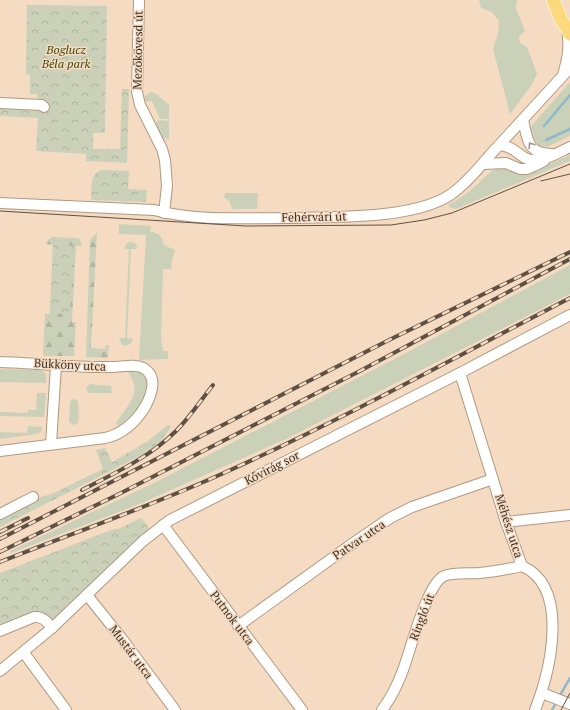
<svg xmlns="http://www.w3.org/2000/svg" width="570" height="710" font-family="'PT Serif',serif">
	<style>
		.green { fill: #cbd1b9 }
		.forest { fill: url(#forest-firs) }
		.park { fill: url(#park-crowns) }
		.lines { fill: none; stroke-linecap: round; stroke-linejoin: round }
		.stream { stroke: #8fb9c9; stroke-width: 2.5 }
		.minor-casing { stroke: #b09880; stroke-width: 12 }
		.major-casing { stroke: #fff; stroke-width: 14 }
		.minor { stroke: #fff; stroke-width: 10 }
		.major { stroke: #fdd97e; stroke-width: 13 }
		.tram { stroke: #5e5144; stroke-width: 1 }
		.rail-casing { stroke: #5e5144; stroke-width: 4 }
		.rail { stroke: #f5dbc2; stroke-width: 2.5; stroke-dasharray: 8; stroke-linecap: butt }
		.oneway { stroke: #9e9894 }
		.labels { text-anchor: middle; stroke-width: 3; stroke-linejoin: round; paint-order: stroke }
		.park-label { font-size: 12px; font-style: italic; fill: #3e470c; stroke: #f5dbc2 }
		.street-label { font-size: 12px; fill: #3c3228; stroke: #f5dbc2 }
	</style>
	<defs>
		<pattern id="forest-firs" width="22" height="20" patternUnits="userSpaceOnUse"><rect width="22" height="20" fill="#cbd1b9"/><path d="M5 1l3.5 6h-7zM16 11l3.5 6h-7z" fill="#afb49f"/></pattern>
		<pattern id="park-crowns" width="20" height="18" patternUnits="userSpaceOnUse"><rect width="20" height="18" fill="#cbd1b9"/><path d="M2 6a3 3 0 1 1 6 0M12 15a3 3 0 1 1 6 0" fill="none" stroke="#afb49f"/></pattern>
	</defs>
	<rect width="100%" height="100%" fill="#f5dbc2"/>
	<g class="green">
		<polygon points="479,0 517,0 516,8 525,31 519,37 520,43 527,47 537,74 531,86 510,114 493,49 498,33 499,21 492,12 481,8"/>
		<polygon points="570,82 570,136 547,147 539,145 534,139 533,132 530,131 532,125"/>
		<path d="M151 92C159 93 162 101 169 104V119H160L152 101 144 102 145 96Z"/>
		<polygon points="159,120 169,121 169,139 161,138 154,124"/>
		<path d="M570 155V161L456 209 451 208 448 205 449 204C458 199 466 195 473 188 482 181 490 169 501 167L529 173Z"/>
		<polygon points="225,193 258,193 257,209 232,209 230,202 224,197"/>
		<path d="M119 224 151 226 150 232C159 232 162 237 164 245L175 250 172 260 171 269H163L161 339 163 351H168V359L139 360 146 235 119 234Z"/>
		<path d="M131 242C136 243 137 244 137 249H131L127 338 133 339C131 345 128 346 122 345L119 338H125L129 249H124L127 243Z"/>
		<polygon points="570,265 570,294 284,440 137,505 11,553 10,551 154,483 404,354"/>
		<polygon points="0,369 41,370 46,374 46,383 0,382"/>
		<path d="M135 370C138 371 142 372 144 374 155 384 140 409 132 417 128 420 123 423 119 426L116 423C129 403 144 392 127 371Z"/>
		<polygon points="90,384 111,386 112,392 111,393 89,393 86,389 87,387"/>
		<polygon points="37,393 46,393 44,417 0,416 0,412 28,413 28,410 36,410"/>
		<path d="M72 399 77 400C79 403 79 418 78 423L73 425 69 422 70 402Z"/>
		<polygon points="28,426 42,427 41,432 37,434 0,439 0,432 27,433"/>
	</g>
	<g class="forest">
		<polygon points="97,233 91,348 105,349 106,345 109,345 108,358 86,357 90,240"/>
		<polygon points="52,237 77,238 80,239 82,246 76,246 72,322 76,322 74,356 43,356 45,314 50,314 53,245 46,244 47,241"/>
	</g>
	<g class="park">
		<polygon points="27,5 107,6 105,133 93,133 93,149 120,149 122,89 129,89 127,163 86,161 86,154 36,151 38,118 0,116 0,109 37,111 37,94 30,94 30,75 26,74"/>
		<path d="M102 170 129 171 128 189 147 190 146 202 91 200C92 189 89 173 102 170Z"/>
		<polygon points="53,245 74,246 70,314 50,313"/>
		<polygon points="174,422 161,441 138,457 0,527 0,515 35,499 54,493 103,469 96,450 105,448 112,462 148,441 168,425 171,426"/>
		<polygon points="140,518 143,520 152,533 52,628 44,619 0,631 0,573 111,530 121,528"/>
	</g>
	<g class="lines">
		<g class="stream">
			<polyline points="544,126 570,95"/>
			<polyline points="546,140 570,129"/>
			<polyline points="559,697 570,678"/>
			<polyline points="552,710 557,701"/>
		</g>
		<defs>
			<g id="minor">
				<polyline points="139,0 137,92 140,105 162,149 165,160 167,186 164,213"/>
				<path d="M563 75C568 57 570 48 567 29"/>
				<polyline points="0,103 42,105 44,107"/>
				<path d="M523 120C528 141 527 153 552 154"/>
				<path d="M500 145C513 147 515 152 525 158 539 165 557 153 570 147"/>
				<polyline points="483,164 506,163 520,169 527,169 534,166 544,161"/>
				<path d="M0 203 154 210C196 221 241 218 284 218 328 217 412 220 450 195 465 185 478 169 490 155 517 126 543 97 570 68"/>
				<path d="M0 362C37 363 75 368 112 367 122 367 136 363 145 369 158 378 151 396 145 407 135 423 123 434 105 438L0 451"/>
				<path d="M460 373 506 522 522 566C570 587 551 669 535 710"/>
				<polyline points="51,444 56,365"/>
				<polyline points="0,514 33,497"/>
				<polyline points="506,522 570,515"/>
				<polyline points="163,525 302,710"/>
				<polyline points="87,595 123,640 175,710"/>
				<polyline points="238,626 349,546 390,518 412,507 493,479"/>
				<path d="M0 631 34 617C43 616 47 622 52 628"/>
				<polyline points="24,653 66,710"/>
				<polyline points="0,671 52,628 143,541 170,520 460,373 570,315"/>
				<polyline points="542,693 570,704"/>
				<path d="M382 710C391 698 398 684 403 670 410 652 427 583 444 576 454 572 469 574 480 573 494 572 508 569 522 566"/>
			</g>
			<polyline id="major" points="553,0 561,19 570,34"/>
		</defs>
		<use href="#minor" class="minor-casing"/>
		<use href="#major" class="major-casing"/>
		<use href="#minor" class="minor"/>
		<use href="#major" class="major"/>
		<g class="tram">
			<polyline points="541,181 570,174"/>
			<polyline points="0,211 246,226 391,225 424,220 452,213 570,164"/>
			<polyline points="561,710 570,693"/>
		</g>
		<defs>
			<g id="rail">
				<path d="M82 490C115 473 150 457 176 431 190 417 201 400 213 385"/>
				<polyline points="0,532 28,518"/>
				<polyline points="0,539 391,339 570,252"/>
				<polyline points="0,552 119,494 358,372 570,259"/>
				<path d="M0 562C75 532 152 506 226 472 343 419 456 357 570 298"/>
			</g>
		</defs>
		<use href="#rail" class="rail-casing"/>
		<use href="#rail" class="rail"/>
	</g>
	<defs><path id="oneway-chevron" d="M-2-3.5L2.5 0L-2 3.5" fill="none" stroke-width="1.6" stroke-linecap="round" stroke-linejoin="round"/></defs>
	<use class="oneway" href="#oneway-chevron" transform="translate(531 145) rotate(-123)"/>
	<g class="labels">
		<g class="park-label">
			<text x="66" y="54">Boglucz<tspan x="66" dy="14">Béla park</tspan></text>
		</g>
		<g class="street-label">
			<text transform="translate(138 50) rotate(-89)" y="4">Mezőkövesd út</text>
			<text transform="translate(314 217) rotate(-1)" y="4">Fehérvári út</text>
			<text transform="translate(70 365) rotate(3)" y="4">Bükköny utca</text>
			<text transform="translate(272 468) rotate(-27)" y="4">Kővirág sor</text>
			<text transform="translate(509 526) rotate(72)" y="4">Méhész utca</text>
			<text transform="translate(359 540) rotate(-34)" y="4">Patvar utca</text>
			<text transform="translate(422 617) rotate(-69)" y="4">Ringló út</text>
			<text transform="translate(232 618) rotate(53)" y="4">Putnok utca</text>
			<text transform="translate(131 652) rotate(53)" y="4">Mustár utca</text>
		</g>
	</g>
</svg>
